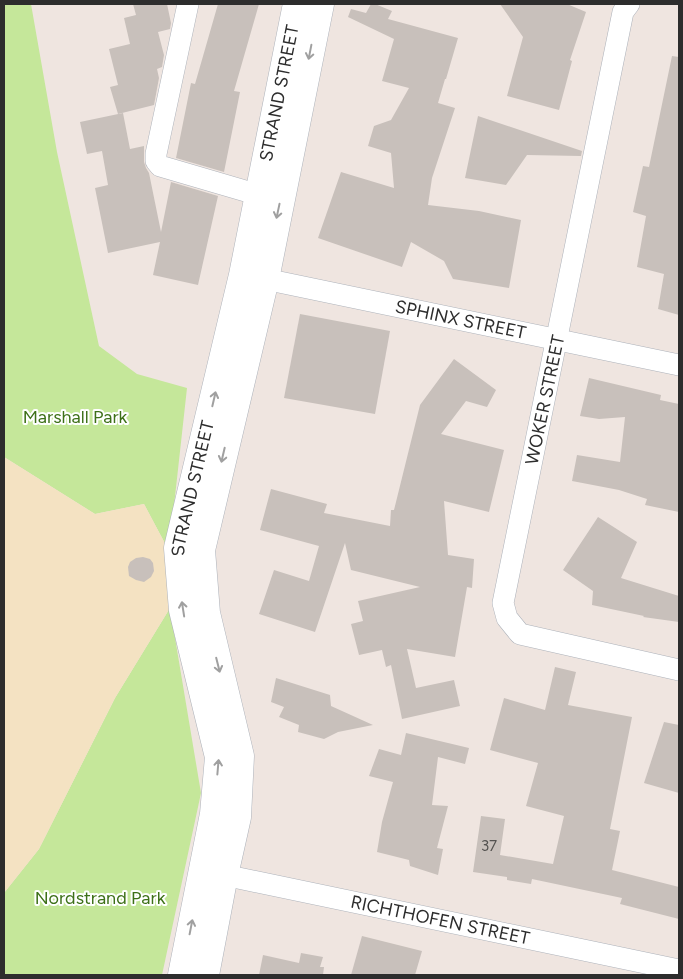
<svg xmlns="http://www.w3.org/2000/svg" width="683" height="979" font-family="Figtree,sans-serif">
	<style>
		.green { fill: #c5e79a }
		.sand { fill: #f4e2c2 }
		.building { fill: #c8c0bb }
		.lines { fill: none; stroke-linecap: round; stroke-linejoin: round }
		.minor-casing { stroke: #adb2ba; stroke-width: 22 }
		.tertiary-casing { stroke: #adb2ba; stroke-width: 29 }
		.minor { stroke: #fff; stroke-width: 21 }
		.tertiary { stroke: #fff; stroke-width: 28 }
		.oneway { stroke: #a0a0a0 }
		.labels { text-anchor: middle; stroke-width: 4; stroke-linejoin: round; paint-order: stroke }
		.number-label { font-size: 15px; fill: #545250 }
		.street-label { font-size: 18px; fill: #2d2d2d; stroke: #fff }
		.park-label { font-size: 18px; fill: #3d7018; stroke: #fff }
	</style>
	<rect width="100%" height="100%" fill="#efe5e0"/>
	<g class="green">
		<polygon points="4,4 31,4 57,152 99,346 137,374 187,388 169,551 144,504 95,514 4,457"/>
		<polygon points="170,608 201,793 162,975 4,975 4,893 39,849 115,698"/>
	</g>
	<polygon class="sand" points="4,457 95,514 144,504 169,551 170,608 115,698 39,849 4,893"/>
	<g class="building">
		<polygon points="133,4 167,4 171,23 170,29 158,32 164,55 162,67 157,69 159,78 154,105 118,114 110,87 118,85 109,49 130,44 124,18 136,15"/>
		<polygon points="218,4 259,4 234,91 240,92 224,172 176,158 191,83 195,84"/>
		<polygon points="371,4 375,4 392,11 388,19 458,38 446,79 445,79 438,103 455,108 432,178 428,205 479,211 521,220 509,288 453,279 444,261 411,242 402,267 318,238 341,172 394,188 391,153 368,146 374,126 391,120 409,88 382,81 394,39 348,17 351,9 366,13"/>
		<polygon points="500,4 567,4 586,12 570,60 572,61 559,110 507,96 523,37"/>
		<polygon points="672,56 679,57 679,315 658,309 664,274 637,267 646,216 633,212 643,166 649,167"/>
		<polygon points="123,113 130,149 144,146 144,162 146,168 149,173 161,232 171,182 218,196 198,285 153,275 160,242 108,253 95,188 108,185 102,151 87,154 80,122"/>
		<polygon points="478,116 582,151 581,156 527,155 506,185 465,178"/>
		<polygon points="300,314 390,331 375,414 284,398"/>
		<polygon points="454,359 496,390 487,407 466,401 441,434 504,450 489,512 444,501 448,555 474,559 472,588 467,587 455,657 407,649 416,688 454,680 460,706 402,719 391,665 386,667 382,650 359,655 351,624 363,621 358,601 420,587 351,570 345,543 315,632 259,614 274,570 309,581 319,546 260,530 271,489 327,504 324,513 390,526 391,510 394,510 420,405"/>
		<polygon points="589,378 661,395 660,400 679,404 679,512 645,505 647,499 619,490 572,481 577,455 620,462 625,417 599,419 580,416"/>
		<polygon points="598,517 637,542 621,578 679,596 679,622 643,617 644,616 592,605 593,591 563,570"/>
		<polygon points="143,557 150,559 153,563 154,571 151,577 144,582 136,580 129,576 128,567 130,562 136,558"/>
		<polygon points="555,667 576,672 568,705 632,717 610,829 620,831 612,870 679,887 679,919 620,904 622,898 532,879 531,884 507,880 507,877 473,872 481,816 505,819 500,855 553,864 564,816 526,806 538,763 490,750 504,698 545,710"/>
		<polygon points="276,678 330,695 331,706 373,725 338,732 324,739 298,732 299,725 279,717 284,707 271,702"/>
		<polygon points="664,722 679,725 679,793 644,783"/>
		<polygon points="406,733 469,748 465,764 438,757 432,805 448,806 437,848 443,849 438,875 410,866 409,860 377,852 382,822 393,782 369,776 379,749 401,755"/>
		<polygon points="362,936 422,951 415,975 351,975"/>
		<polygon points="301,953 323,957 320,967 324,967 323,975 259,975 263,955 299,963"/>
	</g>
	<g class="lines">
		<defs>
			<g id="minor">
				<polyline points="188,4 156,154 156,161 160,166 259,195"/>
				<polyline points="629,4 623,12 503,603 507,618 520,634 679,670"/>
				<path id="s1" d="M250 276 679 365"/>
				<path id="s2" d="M209 873 224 875 679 970"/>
			</g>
			<g id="tertiary">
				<path id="s3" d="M182 975 214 814 219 757 183 610 178 548 243 275 297 4"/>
				<polyline points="205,975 224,875 237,817 240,756 206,613 201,550 265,279 320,4"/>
			</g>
		</defs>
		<use href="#minor" class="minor-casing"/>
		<use href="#tertiary" class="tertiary-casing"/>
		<use href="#minor" class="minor"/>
		<use href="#tertiary" class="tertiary"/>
	</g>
	<defs><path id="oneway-shaft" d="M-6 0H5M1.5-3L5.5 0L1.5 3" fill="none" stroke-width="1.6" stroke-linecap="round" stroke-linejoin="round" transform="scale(1.25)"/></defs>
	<g class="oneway">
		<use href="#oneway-shaft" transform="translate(310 52) rotate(101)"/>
		<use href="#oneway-shaft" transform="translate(278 211) rotate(102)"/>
		<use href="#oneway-shaft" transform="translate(214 399) rotate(-77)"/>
		<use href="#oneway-shaft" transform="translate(223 455) rotate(103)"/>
		<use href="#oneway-shaft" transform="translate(183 609) rotate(-99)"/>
		<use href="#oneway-shaft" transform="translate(218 665) rotate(76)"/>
		<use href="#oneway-shaft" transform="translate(218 767) rotate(-85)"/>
		<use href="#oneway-shaft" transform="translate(191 927) rotate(-79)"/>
	</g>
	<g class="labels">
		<g class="number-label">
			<text x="489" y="851">37</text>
		</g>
		<g class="street-label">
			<text dy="6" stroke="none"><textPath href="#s3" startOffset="901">STRAND STREET</textPath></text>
			<text dy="6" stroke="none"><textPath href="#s1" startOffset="215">SPHINX STREET</textPath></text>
			<text transform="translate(545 400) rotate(-78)" y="6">WOKER STREET</text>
			<text dy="6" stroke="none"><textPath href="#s3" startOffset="496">STRAND STREET</textPath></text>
			<text dy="6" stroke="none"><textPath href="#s2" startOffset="236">RICHTHOFEN STREET</textPath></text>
		</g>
		<g class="park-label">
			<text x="75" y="423">Marshall Park</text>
			<text x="100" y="904">Nordstrand Park</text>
		</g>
	</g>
	<rect width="683" height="979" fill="none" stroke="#2d2d2d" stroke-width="10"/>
</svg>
